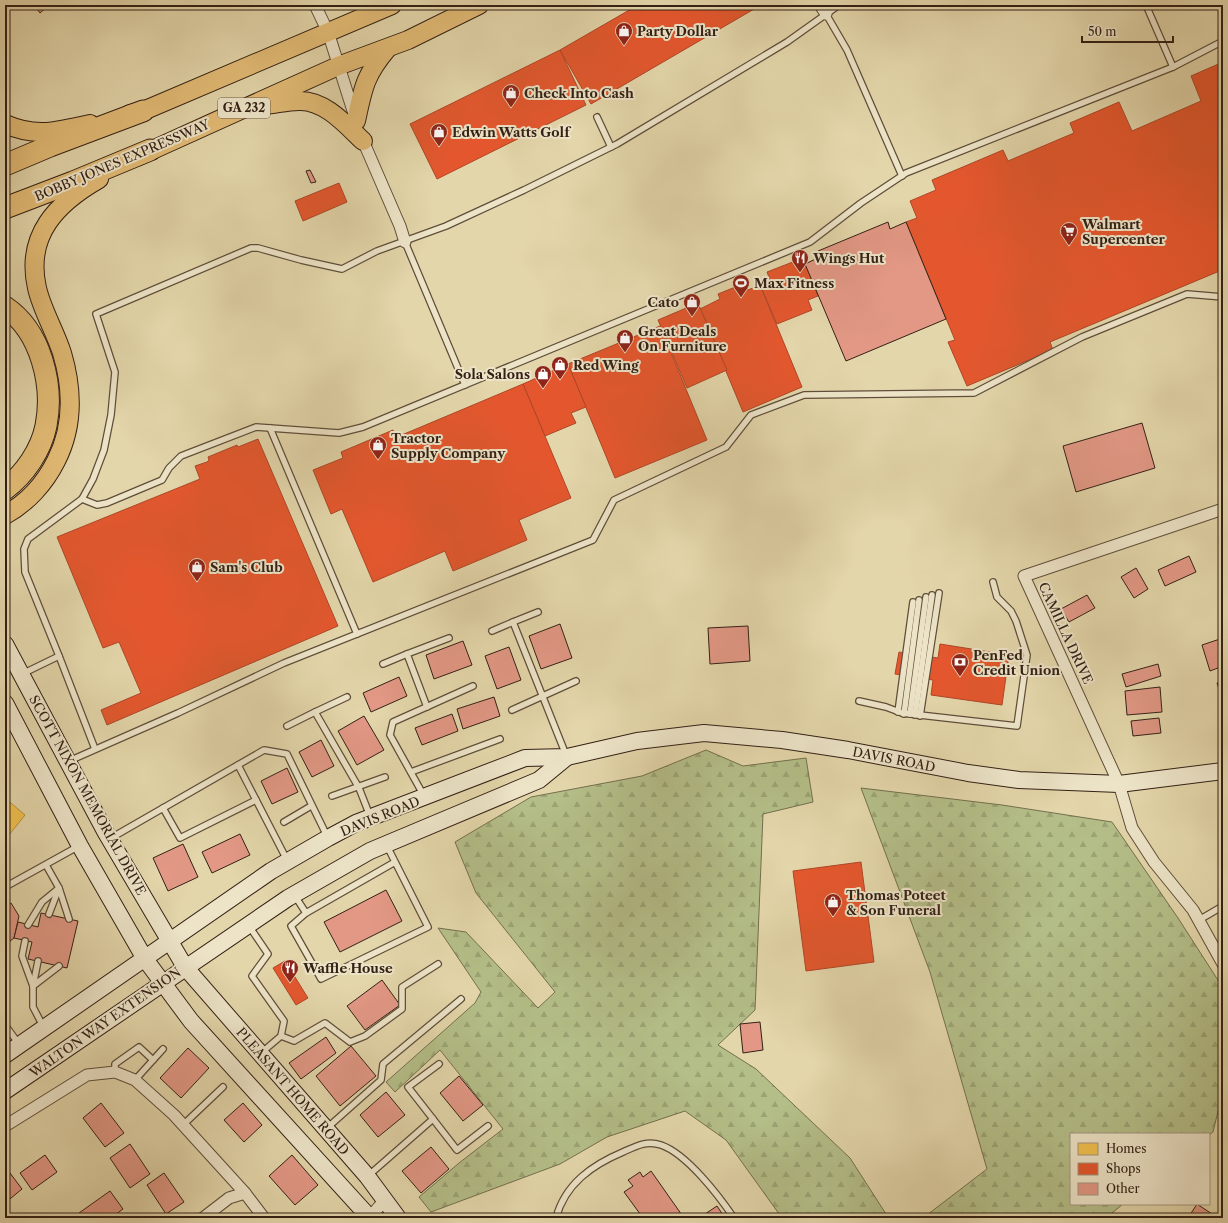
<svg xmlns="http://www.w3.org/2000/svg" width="1228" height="1223" font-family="'Libre Caslon Text',serif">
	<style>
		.forest { fill: url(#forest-firs); stroke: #746f4e }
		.homes { fill: #f2c14e; stroke: #b9913d }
		.shops { fill: #e4572e; stroke: #af4626 }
		.building { fill: #e29885; stroke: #332015 }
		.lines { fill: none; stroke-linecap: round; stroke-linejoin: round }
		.lane-casing { stroke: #5f4e3a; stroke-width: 8 }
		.street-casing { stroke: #5f4e3a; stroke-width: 13 }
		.secondary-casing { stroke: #332015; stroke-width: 18 }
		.primary-casing { stroke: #332015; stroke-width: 20 }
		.highway-casing { stroke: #332015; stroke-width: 23 }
		.lane { stroke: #ede4c8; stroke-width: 5.5 }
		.street { stroke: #ede4c8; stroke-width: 11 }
		.secondary { stroke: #ede4c8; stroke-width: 16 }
		.primary { stroke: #e2bb75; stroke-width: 18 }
		.highway { stroke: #e2bb75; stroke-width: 21 }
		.labels { text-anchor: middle; stroke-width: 4; stroke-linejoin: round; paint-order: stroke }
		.shield { fill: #ede4c8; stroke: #6b5b4b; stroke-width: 1 }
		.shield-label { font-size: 12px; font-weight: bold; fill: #332015 }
		.poi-label { font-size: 13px; font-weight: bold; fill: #332015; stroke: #ede4c8; text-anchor: start }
		.street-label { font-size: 13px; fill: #332015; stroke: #ede4c8 }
	</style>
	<defs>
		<pattern id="forest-firs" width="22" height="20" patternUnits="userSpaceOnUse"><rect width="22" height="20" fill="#b4be88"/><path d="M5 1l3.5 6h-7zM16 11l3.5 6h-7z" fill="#9ba374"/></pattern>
	</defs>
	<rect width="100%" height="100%" fill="#e3d6aa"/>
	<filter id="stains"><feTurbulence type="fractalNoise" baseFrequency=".005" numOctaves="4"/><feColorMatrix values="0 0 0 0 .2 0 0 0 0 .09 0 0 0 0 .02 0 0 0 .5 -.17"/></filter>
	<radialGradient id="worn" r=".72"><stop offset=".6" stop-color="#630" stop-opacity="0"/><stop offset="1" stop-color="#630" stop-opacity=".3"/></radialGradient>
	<g class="forest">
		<polygon points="706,750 743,766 806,758 813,802 763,814 755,1010 718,1045 756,1069 850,1158 886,1214 902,1218 782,1218 726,1140 685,1111 607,1137 560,1164 431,1212 419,1197 459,1163 503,1129 440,1050 395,1092 386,1082 475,1003 481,992 438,928 466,932 538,1008 555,992 476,893 455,842 531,797 642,776"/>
		<polygon points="861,788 1002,805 1112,822 1178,918 1223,988 1223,1101 1220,1103 1213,1132 1209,1135 1071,1134 1071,1204 1123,1204 1106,1218 923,1218 987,1169 930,972"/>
	</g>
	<polygon class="homes" points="5,798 25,815 5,840"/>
	<g class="shops">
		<polygon points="638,5 761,5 591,104 560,50"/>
		<polygon points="560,50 586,105 437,179 410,124"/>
		<polygon points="1223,62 1223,272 1222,270 1050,342 1053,350 967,386 948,342 955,340 906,222 917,218 910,201 936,190 932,180 1003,150 1008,161 1074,133 1070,123 1119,102 1132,131 1201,101 1191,76"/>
		<polygon points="339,183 347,202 303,221 295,201"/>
		<polygon points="803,258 818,296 808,300 812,310 777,324 760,285 770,280 767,272"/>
		<polygon points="745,283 748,290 760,285 802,387 743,412 700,309 720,299 718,294"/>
		<polygon points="698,303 727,370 687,388 658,320"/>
		<polygon points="660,326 707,440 615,478 568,364"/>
		<polygon points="568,364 586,407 571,413 576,423 545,436 523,384"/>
		<polygon points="523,384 571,498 519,520 527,540 453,571 445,551 373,582 342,509 331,514 313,470 343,458 341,452 393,430 397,437"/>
		<polygon points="258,439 338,626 107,725 101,710 141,693 119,642 103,648 57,537 200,479 195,466 207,462 209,460 208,457 237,445 238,447"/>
		<polygon points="940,644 1009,655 1002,705 931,695 933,680 895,674 899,652 938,658"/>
		<polygon points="861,862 874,962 806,971 793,871"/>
		<polygon points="285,961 308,998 296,1005 273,968"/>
	</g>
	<g class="building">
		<polygon points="34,5 49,5 40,13"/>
		<polygon points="310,170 316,182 311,183 306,171"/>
		<polygon points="888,222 890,229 906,222 946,319 846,361 805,264 820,257 818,251"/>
		<polygon points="1142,423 1155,468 1076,492 1063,446"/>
		<polygon points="1189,556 1196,572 1165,586 1158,570"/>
		<polygon points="1136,568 1148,589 1134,598 1121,577"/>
		<polygon points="1087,595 1095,608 1069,622 1061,609"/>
		<polygon points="560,624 572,658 541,669 529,636"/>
		<polygon points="748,626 750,661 710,664 708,628"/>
		<polygon points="1223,638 1223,666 1210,671 1202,645"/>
		<polygon points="463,641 472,665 434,679 426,655"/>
		<polygon points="509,647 521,680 497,689 485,656"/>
		<polygon points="1158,664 1161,676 1126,687 1122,674"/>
		<polygon points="399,677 407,696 371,712 363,693"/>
		<polygon points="1223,681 1223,701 1217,683"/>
		<polygon points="1160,687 1162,712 1127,715 1125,691"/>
		<polygon points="494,697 500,716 463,729 457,709"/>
		<polygon points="452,714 458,731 422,745 415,728"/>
		<polygon points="364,716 384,750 357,765 338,731"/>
		<polygon points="1159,718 1161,733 1133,736 1131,721"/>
		<polygon points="321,740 334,766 312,777 299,752"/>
		<polygon points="287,768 298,792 272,804 261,781"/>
		<polygon points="240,834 250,855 212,873 202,852"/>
		<polygon points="183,844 198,877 168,891 153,858"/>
		<polygon points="386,890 402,921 340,952 324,922"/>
		<polygon points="11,903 19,916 14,938 5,945 5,906"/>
		<polygon points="41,913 78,921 67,968 28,959 32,942 14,938 18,922 38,927"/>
		<polygon points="382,980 400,1005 365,1030 347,1006"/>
		<polygon points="760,1022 763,1050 743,1053 740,1024"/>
		<polygon points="326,1037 336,1053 301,1079 289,1063"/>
		<polygon points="351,1046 376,1076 340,1106 316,1076"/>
		<polygon points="188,1048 209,1068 181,1098 160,1078"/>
		<polygon points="459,1076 483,1105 463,1121 440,1093"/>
		<polygon points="386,1092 405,1115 378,1137 360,1115"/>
		<polygon points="101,1103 124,1133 105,1147 83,1118"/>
		<polygon points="243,1103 262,1125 244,1142 224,1120"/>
		<polygon points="130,1144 150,1174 130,1188 110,1158"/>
		<polygon points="431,1147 449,1169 421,1193 402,1171"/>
		<polygon points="45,1155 57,1172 32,1190 20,1173"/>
		<polygon points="292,1155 318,1185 295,1205 269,1176"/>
		<polygon points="651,1171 684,1218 643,1218 624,1192 633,1186 628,1180 640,1172 643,1177"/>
		<polygon points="10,1173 22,1189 5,1203 5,1177"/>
		<polygon points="164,1173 184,1202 166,1214 147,1185"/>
		<polygon points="110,1191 123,1209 111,1218 83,1218 79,1213"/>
		<polygon points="1197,1204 1212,1214 1210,1218 1188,1218"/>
		<polygon points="717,1206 725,1218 699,1218"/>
	</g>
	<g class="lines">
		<defs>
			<g id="lane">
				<polyline points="1146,5 1173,67"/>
				<polyline points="826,14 847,50 902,176"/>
				<polyline points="597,117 611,147"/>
				<polyline points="405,242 465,385"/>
				<polyline points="270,428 357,634"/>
				<polyline points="82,499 97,505 107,503 162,480 169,468 181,456 256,427 339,433 363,427 810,242 861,203 906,173 1173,67 1223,41"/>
				<polyline points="538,612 513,622 566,755"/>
				<polyline points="492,631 513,622"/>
				<polyline points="59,656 95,749"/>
				<polyline points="383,664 407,654"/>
				<polyline points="22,674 59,656 25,572 24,549 28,539 82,499 93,479 104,450 111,415 115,372 96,314 251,248 258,248 301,260 342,269 377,251 446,226 524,190 617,144 787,42 839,5"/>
				<polyline points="347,697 315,712 359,788 370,816"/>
				<polyline points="859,701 886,707 902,713 1017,726 1027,655 1016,621 1011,611 997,597 993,582"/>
				<polyline points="427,707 407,654 449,638"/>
				<polyline points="512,710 576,681"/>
				<polyline points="898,712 913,602"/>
				<polyline points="904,714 919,600"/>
				<polyline points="910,714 926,597"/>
				<polyline points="915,715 932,595"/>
				<polyline points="920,716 939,593"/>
				<polyline points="287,726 315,712"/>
				<polyline points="69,761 178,713 284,663 593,540 614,500 726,447 751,415 804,395 974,393 1082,337 1187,294 1223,297"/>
				<polyline points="238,765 287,860"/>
				<polyline points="411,772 500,739"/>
				<polyline points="332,796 385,777"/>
				<polyline points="424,796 390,735 393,722 473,686"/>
				<polyline points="163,808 180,838 256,800"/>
				<polyline points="284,822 311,806"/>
				<polyline points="111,838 264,750 287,754 327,836"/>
				<polyline points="387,846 428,927 321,979 291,926 306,913 395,862"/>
				<polyline points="46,865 59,888 49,914"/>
				<polyline points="5,887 79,846"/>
				<polyline points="295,896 306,913"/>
				<polyline points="1199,920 1223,906"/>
				<polyline points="28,925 42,902 59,888 69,919"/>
				<polyline points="249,926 268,954 252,976 284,1021 281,1036 261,1053"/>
				<polyline points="25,941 22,956 33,986 33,1007 44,1028"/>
				<polyline points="38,961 33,986 59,966"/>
				<polyline points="5,1025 19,1044"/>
				<polyline points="281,1036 294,1041 325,1023 350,1042 365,1036 402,1009 402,987 438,964"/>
				<polyline points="115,1072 115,1064 139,1047 153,1060"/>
				<polyline points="135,1080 163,1049"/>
				<polyline points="433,1119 408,1087 439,1064"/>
				<polyline points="183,1125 223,1087"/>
				<polyline points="327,1128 381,1080 383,1064 461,999"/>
				<polyline points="369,1175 433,1119 457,1150 488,1126"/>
				<path d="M556 1218C565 1184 592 1165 623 1152 636 1146 647 1140 661 1145 687 1154 719 1196 734 1218"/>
			</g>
			<g id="street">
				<polyline points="315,5 328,32 355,117"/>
				<polyline points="820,5 826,14"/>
				<polyline points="361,136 400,226 405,242"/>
				<polyline points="1223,509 1024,576 1119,784 1132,828 1154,862 1193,910 1223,964"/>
				<polyline points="5,1126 87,1075 115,1072 135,1080 174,1115 245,1193 264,1218"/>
				<polyline points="203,1218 229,1198 245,1193"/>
				<polyline points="369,1218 385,1200"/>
			</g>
			<g id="secondary">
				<polyline points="5,644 106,833 185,967 367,1176 398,1218"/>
				<polyline points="5,703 80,846 145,959 191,1021 370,1218"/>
				<polyline points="5,1055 271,871 328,838 356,823 525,758 567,757 637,741 704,733 782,740 848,750 968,773 1019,780 1119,784 1223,771"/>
				<polyline points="5,1091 288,898 370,851 539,780 567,757"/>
			</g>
			<g id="primary">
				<path d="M265 105C276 104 288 101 299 101 325 100 346 125 363 141"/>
				<polyline points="130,114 143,111 392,5"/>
				<path d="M356 121C363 88 365 75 387 49"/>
				<path d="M5 124C37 138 57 131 90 124"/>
				<polyline points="139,156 338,66 408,40 479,5"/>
				<path d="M5 515C27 503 45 483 56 461 74 426 73 390 62 353 55 331 42 310 37 288 25 235 57 203 99 179"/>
			</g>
			<g id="highway">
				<polyline points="5,165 50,146 143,111"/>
				<polyline points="5,208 73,182 150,150"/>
				<path d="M5 307C41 331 54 385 46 426 41 450 25 474 5 489"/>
			</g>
		</defs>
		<use href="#lane" class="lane-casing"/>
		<use href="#street" class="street-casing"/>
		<use href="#secondary" class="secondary-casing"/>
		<use href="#primary" class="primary-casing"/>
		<use href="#highway" class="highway-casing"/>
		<use href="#lane" class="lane"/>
		<use href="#street" class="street"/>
		<use href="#secondary" class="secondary"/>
		<use href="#primary" class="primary"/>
		<use href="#highway" class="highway"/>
	</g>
	<defs>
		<symbol id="shop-pin" viewBox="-11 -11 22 30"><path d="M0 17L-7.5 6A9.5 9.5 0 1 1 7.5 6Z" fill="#8f2418" stroke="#ede4c8"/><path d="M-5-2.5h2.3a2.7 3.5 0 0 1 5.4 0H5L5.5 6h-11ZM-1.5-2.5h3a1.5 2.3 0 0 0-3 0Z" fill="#fff"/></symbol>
		<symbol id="supermarket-pin" viewBox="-11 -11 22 30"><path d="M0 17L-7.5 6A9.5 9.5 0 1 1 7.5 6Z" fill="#8f2418" stroke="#ede4c8"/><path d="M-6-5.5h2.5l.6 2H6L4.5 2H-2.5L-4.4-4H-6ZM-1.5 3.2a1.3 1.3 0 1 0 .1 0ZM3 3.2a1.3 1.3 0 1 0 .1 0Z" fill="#fff"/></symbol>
		<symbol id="restaurant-pin" viewBox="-11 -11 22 30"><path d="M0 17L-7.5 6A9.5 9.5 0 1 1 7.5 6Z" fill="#8f2418" stroke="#ede4c8"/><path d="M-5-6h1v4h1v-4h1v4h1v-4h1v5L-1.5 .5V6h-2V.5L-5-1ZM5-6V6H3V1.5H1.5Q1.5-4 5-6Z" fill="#fff"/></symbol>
		<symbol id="stadium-pin" viewBox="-11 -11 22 30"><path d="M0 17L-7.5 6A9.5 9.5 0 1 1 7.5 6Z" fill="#8f2418" stroke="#ede4c8"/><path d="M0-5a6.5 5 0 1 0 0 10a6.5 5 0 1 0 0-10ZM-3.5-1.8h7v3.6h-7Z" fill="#fff"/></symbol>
		<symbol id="bank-pin" viewBox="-11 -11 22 30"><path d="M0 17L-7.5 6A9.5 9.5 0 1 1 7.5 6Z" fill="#8f2418" stroke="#ede4c8"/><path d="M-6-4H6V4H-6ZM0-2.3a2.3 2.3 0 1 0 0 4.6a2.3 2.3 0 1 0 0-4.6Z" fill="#fff"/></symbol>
	</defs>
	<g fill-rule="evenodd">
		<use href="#shop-pin" x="614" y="21" width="20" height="27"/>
		<use href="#shop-pin" x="501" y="83" width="20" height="27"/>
		<use href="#shop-pin" x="429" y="122" width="20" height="27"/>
		<use href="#supermarket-pin" x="1059" y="221" width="20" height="27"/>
		<use href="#restaurant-pin" x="790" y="248" width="20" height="27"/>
		<use href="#stadium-pin" x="731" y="273" width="20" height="27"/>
		<use href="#shop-pin" x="682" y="292" width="20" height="27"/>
		<use href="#shop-pin" x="615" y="328" width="20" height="27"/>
		<use href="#shop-pin" x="550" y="355" width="20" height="27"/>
		<use href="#shop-pin" x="533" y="364" width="20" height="27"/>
		<use href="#shop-pin" x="368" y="435" width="20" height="27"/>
		<use href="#shop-pin" x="187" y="557" width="20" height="27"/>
		<use href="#bank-pin" x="950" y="652" width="20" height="27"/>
		<use href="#shop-pin" x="823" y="892" width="20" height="27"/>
		<use href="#restaurant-pin" x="280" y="958" width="20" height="27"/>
	</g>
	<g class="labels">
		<rect class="shield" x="218" y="98" width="52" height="20" rx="3"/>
		<g class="shield-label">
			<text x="244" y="112">GA 232</text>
		</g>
		<g class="poi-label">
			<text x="637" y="36">Party Dollar</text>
			<text x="524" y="98">Check Into Cash</text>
			<text x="452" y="137">Edwin Watts Golf</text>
			<text x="1082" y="229">Walmart<tspan x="1082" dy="15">Supercenter</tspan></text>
			<text x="813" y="263">Wings Hut</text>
			<text x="754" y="288">Max Fitness</text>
			<text x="679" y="307" text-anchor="end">Cato</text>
			<text x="638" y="336">Great Deals<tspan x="638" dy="15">On Furniture</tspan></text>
			<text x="573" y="370">Red Wing</text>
			<text x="530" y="379" text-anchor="end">Sola Salons</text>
			<text x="391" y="443">Tractor<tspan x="391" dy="15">Supply Company</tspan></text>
			<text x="210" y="572">Sam's Club</text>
			<text x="973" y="660">PenFed<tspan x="973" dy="15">Credit Union</tspan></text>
			<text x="846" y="900">Thomas Poteet<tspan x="846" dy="15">&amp; Son Funeral</tspan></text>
			<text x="303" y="973">Waffle House</text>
		</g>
		<g class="street-label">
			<text transform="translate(122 160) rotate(-23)" y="5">BOBBY JONES EXPRESSWAY</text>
			<text transform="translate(1066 633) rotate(65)" y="5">CAMILLA DRIVE</text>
			<text transform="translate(894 759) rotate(11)" y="5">DAVIS ROAD</text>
			<text transform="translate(88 795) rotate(61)" y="5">SCOTT NIXON MEMORIAL DRIVE</text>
			<text transform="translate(380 816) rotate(-22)" y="5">DAVIS ROAD</text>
			<text transform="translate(105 1022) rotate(-35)" y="5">WALTON WAY EXTENSION</text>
			<text transform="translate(293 1091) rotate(49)" y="5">PLEASANT HOME ROAD</text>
		</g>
	</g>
	<rect width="1228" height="1223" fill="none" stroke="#e3d6aa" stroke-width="20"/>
	<rect x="6" y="6" width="1216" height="1211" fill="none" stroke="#332015" stroke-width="2"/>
	<rect x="10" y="10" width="1208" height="1203" fill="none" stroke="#332015"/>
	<rect x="1070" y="1133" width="140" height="72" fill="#ede4c8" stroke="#a39680"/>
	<rect x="1078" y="1143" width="20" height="12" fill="#f2c14e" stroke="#a39680"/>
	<text x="1106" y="1153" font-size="12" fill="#332015">Homes</text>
	<rect x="1078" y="1163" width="20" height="12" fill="#e4572e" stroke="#a39680"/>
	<text x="1106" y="1173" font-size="12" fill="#332015">Shops</text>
	<rect x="1078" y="1183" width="20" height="12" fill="#e29885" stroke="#a39680"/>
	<text x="1106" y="1193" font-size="12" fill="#332015">Other</text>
	<path d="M1082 36v6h91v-6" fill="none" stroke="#332015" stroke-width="2"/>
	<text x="1088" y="36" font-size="12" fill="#332015" stroke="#ede4c8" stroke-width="3" paint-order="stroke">50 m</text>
	<rect width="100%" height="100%" filter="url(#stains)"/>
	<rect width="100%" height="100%" fill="url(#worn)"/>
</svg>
